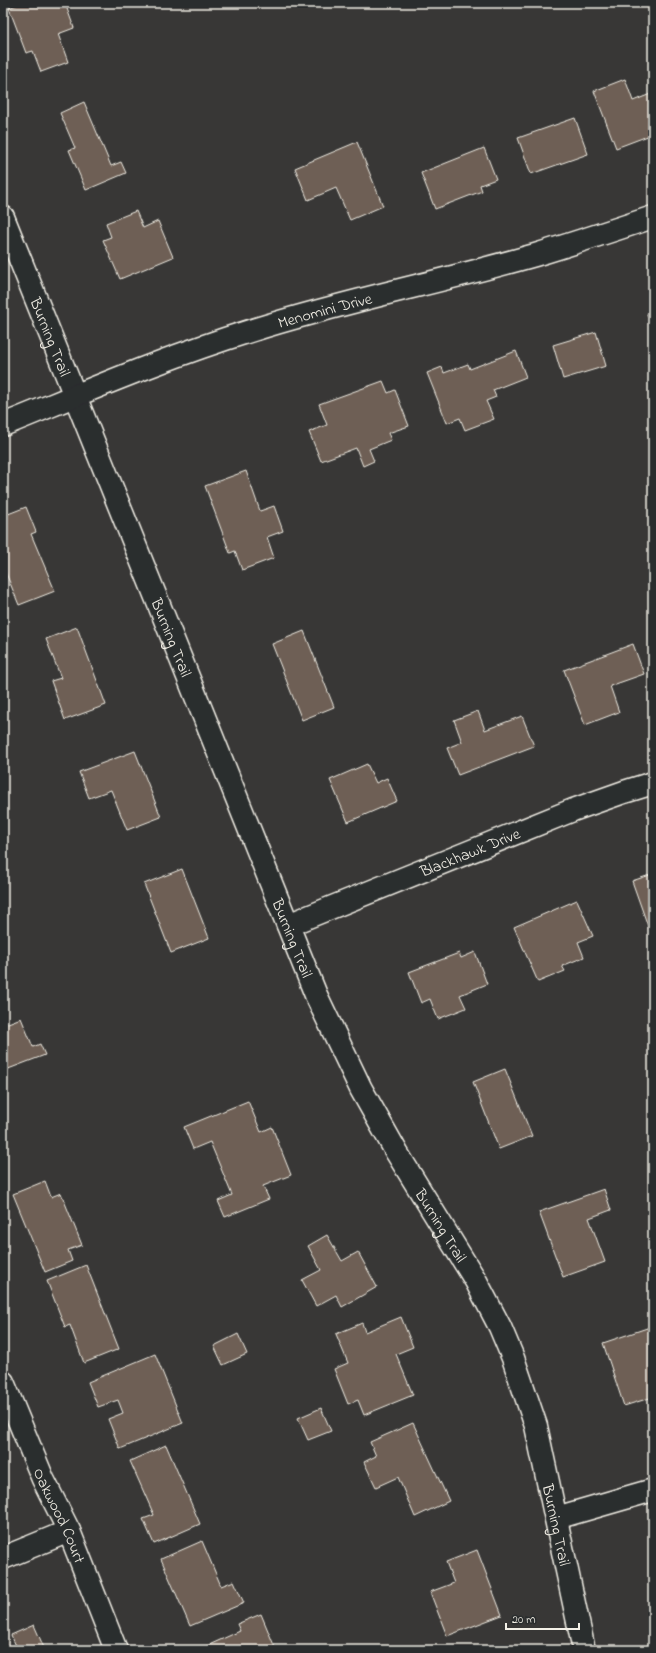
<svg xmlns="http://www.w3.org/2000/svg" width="656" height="1653" font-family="'Indie Flower',sans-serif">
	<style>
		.building { fill: #6e5f54; stroke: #f4f1e8 }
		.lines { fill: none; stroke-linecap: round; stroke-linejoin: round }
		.minor-casing { stroke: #f4f1e8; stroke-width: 25 }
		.minor { stroke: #2a2d2e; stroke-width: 22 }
		.labels { text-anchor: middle; stroke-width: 3; stroke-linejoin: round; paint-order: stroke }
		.street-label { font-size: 16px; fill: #f4f1e8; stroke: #2a2d2e }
	</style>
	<rect width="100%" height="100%" fill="#383736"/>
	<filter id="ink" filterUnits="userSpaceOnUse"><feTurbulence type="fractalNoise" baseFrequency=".025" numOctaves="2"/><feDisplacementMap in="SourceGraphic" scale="8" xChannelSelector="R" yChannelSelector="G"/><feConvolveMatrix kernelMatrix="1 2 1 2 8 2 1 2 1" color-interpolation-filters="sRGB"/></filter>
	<g filter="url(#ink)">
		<g class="building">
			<polygon points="21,3 65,3 74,28 58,34 68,62 41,72 33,51 26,53 9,8"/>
			<polygon points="625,79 633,101 653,93 653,134 616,148 594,91"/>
			<polygon points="84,102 111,166 121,162 126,173 86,190 69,150 75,148 60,113"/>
			<polygon points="575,118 588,154 531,174 518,138"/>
			<polygon points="357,142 383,206 350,220 336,188 308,200 295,168"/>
			<polygon points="484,148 496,179 480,185 482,191 435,209 421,173"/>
			<polygon points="136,211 143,228 158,221 173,257 120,279 103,240 111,237 106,223"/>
			<polygon points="653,312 653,329 647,314"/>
			<polygon points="596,332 606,366 563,379 553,345"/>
			<polygon points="516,351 526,377 493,390 496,397 486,401 494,419 465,430 460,418 447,423 427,373 442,367 444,373 468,364 470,369"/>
			<polygon points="383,381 388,393 395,390 409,426 388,433 391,440 369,449 374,461 363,466 356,448 321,461 309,432 327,425 319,404"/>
			<polygon points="246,471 260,511 274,506 283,531 267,537 274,558 242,570 235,551 230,553 205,486"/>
			<polygon points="26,507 36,532 31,534 55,591 19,605 3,566 3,516"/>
			<polygon points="77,627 106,705 65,720 51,681 61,678 46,639"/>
			<polygon points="304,631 334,707 302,720 272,644"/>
			<polygon points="633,644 644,674 610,686 619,712 585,725 564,670"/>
			<polygon points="478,711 485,730 522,716 534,746 458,775 447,748 462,742 454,720"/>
			<polygon points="135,751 161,817 127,830 111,790 89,798 79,772"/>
			<polygon points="367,764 376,783 387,778 397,801 348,822 330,780"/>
			<polygon points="182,869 209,938 171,953 144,884"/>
			<polygon points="653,874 653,931 650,932 632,881"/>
			<polygon points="577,900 593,936 578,942 584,957 562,966 565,971 538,982 514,927"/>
			<polygon points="475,952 487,984 460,995 466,1008 438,1019 430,999 421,1003 409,972 459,953 461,958"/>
			<polygon points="21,1018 33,1047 40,1044 45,1055 3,1071 3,1025"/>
			<polygon points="505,1069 532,1136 499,1149 473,1082"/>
			<polygon points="248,1101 261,1132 272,1127 291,1175 263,1186 269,1199 225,1217 218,1201 232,1195 210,1142 193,1149 184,1127"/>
			<polygon points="45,1181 51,1197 61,1193 82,1245 68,1250 72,1261 45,1272 13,1194"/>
			<polygon points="604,1189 611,1210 589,1218 605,1262 563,1277 539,1212"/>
			<polygon points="327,1235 342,1261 358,1252 377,1287 342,1307 336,1295 316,1306 302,1280 321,1270 308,1246"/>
			<polygon points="86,1265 119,1349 84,1363 70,1325 65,1327 47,1281"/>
			<polygon points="401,1317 413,1347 396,1354 413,1395 364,1415 358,1400 348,1404 334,1369 348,1363 336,1334 362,1323 365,1332"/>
			<polygon points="653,1326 653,1397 624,1406 603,1343"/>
			<polygon points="238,1334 247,1354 223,1365 214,1346"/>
			<polygon points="155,1354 183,1423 120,1449 108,1419 123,1413 118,1400 98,1407 88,1382"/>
			<polygon points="321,1408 331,1431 308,1440 298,1418"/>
			<polygon points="413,1423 449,1501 415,1517 398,1477 376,1487 364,1462 376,1456 370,1442"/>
			<polygon points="166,1445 200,1524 154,1544 143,1519 154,1515 130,1461"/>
			<polygon points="202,1541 221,1586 234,1581 244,1603 190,1626 161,1559"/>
			<polygon points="477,1550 502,1615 447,1636 430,1592 454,1583 446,1562"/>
			<polygon points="261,1614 276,1650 198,1650 240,1631 237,1624"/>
			<polygon points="34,1625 45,1650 18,1650 11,1635"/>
		</g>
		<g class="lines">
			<defs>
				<g id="minor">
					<path id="s1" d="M3 217 316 995 361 1089 397 1153 476 1281 500 1327 513 1358 536 1426 584 1650"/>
					<path id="s2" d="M3 425C85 392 166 357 250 331 344 301 441 282 535 255 575 243 614 230 653 217"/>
					<path id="s3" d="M288 925 573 810 624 792 653 783"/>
					<path id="s4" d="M3 1382 43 1479 69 1531 116 1650"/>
					<polyline points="556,1518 653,1490"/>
					<polyline points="3,1558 69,1531"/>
				</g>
			</defs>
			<use href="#minor" class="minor-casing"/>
			<use href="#minor" class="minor"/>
		</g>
	</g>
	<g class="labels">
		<g class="street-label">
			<text dy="6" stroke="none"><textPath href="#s2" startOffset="342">Menomini Drive</textPath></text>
			<text dy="6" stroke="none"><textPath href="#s1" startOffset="129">Burning Trail</textPath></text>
			<text dy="6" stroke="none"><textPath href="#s1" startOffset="453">Burning Trail</textPath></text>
			<text dy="6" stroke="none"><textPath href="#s3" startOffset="196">Blackhawk Drive</textPath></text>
			<text dy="6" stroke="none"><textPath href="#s1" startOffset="777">Burning Trail</textPath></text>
			<text dy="6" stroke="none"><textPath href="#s1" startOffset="1101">Burning Trail</textPath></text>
			<text dy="6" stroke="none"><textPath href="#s4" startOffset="145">Oakwood Court</textPath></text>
			<text dy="6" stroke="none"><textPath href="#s1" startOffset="1425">Burning Trail</textPath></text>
		</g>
	</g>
	<rect width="656" height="1653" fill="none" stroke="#2a2d2e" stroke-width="16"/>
	<rect x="8" y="8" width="640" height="1637" fill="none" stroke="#f4f1e8" stroke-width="1.5" filter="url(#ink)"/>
	<path d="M506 1623v6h73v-6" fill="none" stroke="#f4f1e8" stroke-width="2"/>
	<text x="512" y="1623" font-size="12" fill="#f4f1e8" stroke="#2a2d2e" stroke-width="3" paint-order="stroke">20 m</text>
</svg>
